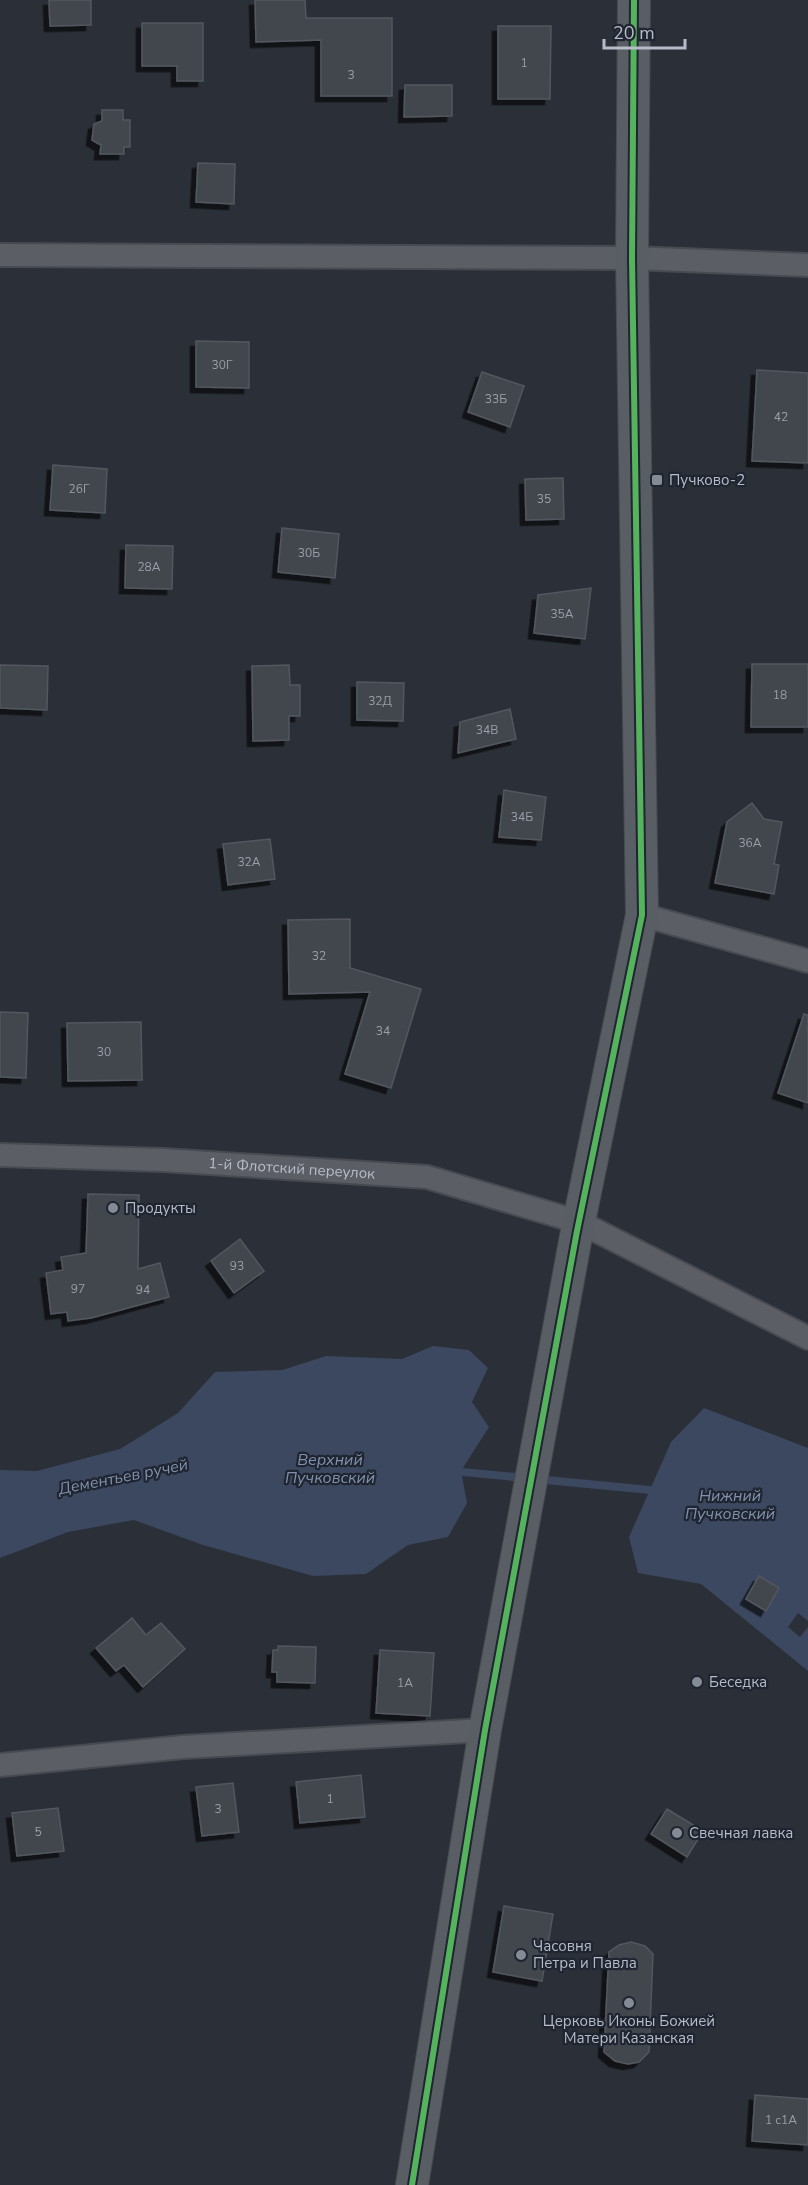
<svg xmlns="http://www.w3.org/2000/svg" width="808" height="2185" font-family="'Nunito Sans',sans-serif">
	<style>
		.water { fill: #3b485f; fill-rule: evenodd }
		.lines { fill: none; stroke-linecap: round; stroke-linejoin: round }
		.stream { stroke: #3b485f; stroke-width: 8 }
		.building { fill: #43474d; stroke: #53575f; stroke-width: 1.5; filter: url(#shadow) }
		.street-casing { stroke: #474a50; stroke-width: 26 }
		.secondary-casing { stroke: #474a50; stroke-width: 34 }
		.street { stroke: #5b5e65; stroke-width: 22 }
		.secondary { stroke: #595d64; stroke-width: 32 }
		.cycleway-casing { stroke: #1f2531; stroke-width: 10 }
		.cycleway { stroke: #56b35d; stroke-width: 6 }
		.poi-dot { fill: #858b95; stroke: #1f2531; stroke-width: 2 }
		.labels { text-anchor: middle; stroke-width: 4.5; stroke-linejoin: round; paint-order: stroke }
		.number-label { font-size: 12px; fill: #999fa8 }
		.poi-label { font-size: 15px; fill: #b6bcc7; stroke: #1f2531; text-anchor: start }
		.street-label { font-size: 15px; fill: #b6bcc7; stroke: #1f2531 }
		.water-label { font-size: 16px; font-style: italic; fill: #8090ac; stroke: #1f2531 }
	</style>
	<defs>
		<filter id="shadow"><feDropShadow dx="-5.5" dy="5.5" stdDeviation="0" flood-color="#0009"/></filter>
	</defs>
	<rect width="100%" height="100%" fill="#2b2f37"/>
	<g class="water">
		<polygon points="433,1346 469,1350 488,1368 472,1402 489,1427 461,1471 467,1503 448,1537 408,1545 366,1574 313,1576 203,1545 134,1520 68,1532 0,1558 0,1470 37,1471 120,1449 178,1413 215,1372 282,1370 326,1356 402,1359"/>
		<path d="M704 1408 808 1448V1621L798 1613 788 1627 800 1637 808 1627V1671L701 1584 638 1573 629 1537 671 1442ZM759 1577 779 1588 766 1610 746 1599Z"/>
	</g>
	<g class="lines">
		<polyline class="stream" points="452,1471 650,1490 659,1495"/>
	</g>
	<g class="building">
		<polygon points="49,0 91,0 91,25 50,26"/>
		<polygon points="255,0 305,0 306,18 392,18 392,96 321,96 321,40 256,42"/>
		<polygon points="142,23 203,23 203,81 177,81 177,66 142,66"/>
		<polygon points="498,26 551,26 550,99 498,99"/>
		<polygon points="405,85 452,85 452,116 404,117"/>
		<polygon points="102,110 123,110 123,120 130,120 130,147 124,147 124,154 100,154 101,145 92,140 94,124 102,121"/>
		<polygon points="198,163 235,164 234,204 196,202"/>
		<polygon points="196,341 249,342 249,388 196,387"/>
		<polygon points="757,370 808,373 808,463 752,461"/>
		<polygon points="482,372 524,386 510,427 468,412"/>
		<polygon points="53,465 107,469 105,513 50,510"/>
		<polygon points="563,478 564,519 526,520 525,479"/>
		<polygon points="282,528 339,534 335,578 278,572"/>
		<polygon points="126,545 173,546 172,589 125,588"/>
		<polygon points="591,588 585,639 534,633 538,595"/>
		<polygon points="752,664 808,664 808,727 751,727"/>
		<polygon points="0,665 48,666 47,710 0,708"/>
		<polygon points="289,665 290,685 300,685 300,716 289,716 289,740 253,741 252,666"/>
		<polygon points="357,682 404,683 403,721 357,720"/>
		<polygon points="510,709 516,739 458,753 460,722"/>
		<polygon points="504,790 546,797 541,840 499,837"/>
		<polygon points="752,803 764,819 782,822 774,864 779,865 774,894 715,883 727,822"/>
		<polygon points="270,839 275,879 228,885 223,844"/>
		<polygon points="350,919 350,968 421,989 391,1088 345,1074 370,992 289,994 288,920"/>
		<polygon points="0,1012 28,1013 26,1078 0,1077"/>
		<polygon points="804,1014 808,1015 808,1103 778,1093"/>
		<polygon points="141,1022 142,1080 68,1081 67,1023"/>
		<polygon points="88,1194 139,1195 138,1269 160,1263 169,1297 91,1318 68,1321 67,1312 51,1314 46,1273 63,1270 61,1257 86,1253"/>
		<polygon points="240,1239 264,1271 234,1293 211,1261"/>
		<polygon points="759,1576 779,1588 766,1611 746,1599"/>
		<polygon points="132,1618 146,1635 161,1623 185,1649 143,1687 124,1665 116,1671 96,1648"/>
		<polygon points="278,1646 316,1647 315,1683 277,1682 277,1672 272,1672 273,1650 278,1650"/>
		<polygon points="380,1650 434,1653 430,1716 376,1713"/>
		<polygon points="361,1775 365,1817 300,1823 296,1782"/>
		<polygon points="233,1783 239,1832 202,1836 196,1787"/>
		<polygon points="58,1808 64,1851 17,1856 12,1813"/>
		<polygon points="667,1809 703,1831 687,1857 651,1834"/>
		<polygon points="504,1906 553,1914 542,1981 493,1972"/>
		<polygon points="631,1942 645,1946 653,1954 649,2052 639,2062 628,2064 615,2061 604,2052 609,1952 619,1945"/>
		<polygon points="755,2095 808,2099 808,2145 752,2141"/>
	</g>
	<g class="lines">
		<defs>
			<g id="street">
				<polyline points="0,255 632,258 808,265"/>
				<polyline points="642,915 808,961"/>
				<path id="s1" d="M0 1155 163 1160 427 1177 579 1222 808 1338"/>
				<polyline points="0,1765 183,1747 485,1730"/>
			</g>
			<polyline id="secondary" points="412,2185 485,1730 577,1231 642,915 632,258 634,0"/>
		</defs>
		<use href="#street" class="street-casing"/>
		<use href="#secondary" class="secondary-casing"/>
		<use href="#street" class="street"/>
		<use href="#secondary" class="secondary"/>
		<defs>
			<polyline id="cycleway" points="412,2185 485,1730 577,1231 642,915 632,258 634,0"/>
		</defs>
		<use href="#cycleway" class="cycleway-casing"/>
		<use href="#cycleway" class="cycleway"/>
	</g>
	<g class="poi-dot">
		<rect x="651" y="474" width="12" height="12" rx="3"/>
		<circle cx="113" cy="1208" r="6"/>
		<circle cx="697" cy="1682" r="6"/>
		<circle cx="677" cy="1833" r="6"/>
		<circle cx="521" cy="1955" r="6"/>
		<circle cx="629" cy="2003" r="6"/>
	</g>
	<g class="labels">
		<g class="number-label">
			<text x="524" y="67">1</text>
			<text x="351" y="79">3</text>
			<text x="222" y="369">30Г</text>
			<text x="496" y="403">33Б</text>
			<text x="781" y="421">42</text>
			<text x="79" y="493">26Г</text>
			<text x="544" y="503">35</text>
			<text x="309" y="557">30Б</text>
			<text x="149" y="571">28А</text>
			<text x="562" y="618">35А</text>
			<text x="780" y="699">18</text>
			<text x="380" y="705">32Д</text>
			<text x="487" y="734">34В</text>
			<text x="522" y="821">34Б</text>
			<text x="750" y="847">36А</text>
			<text x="249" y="866">32А</text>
			<text x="319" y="960">32</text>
			<text x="383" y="1035">34</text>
			<text x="104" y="1056">30</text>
			<text x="237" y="1270">93</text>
			<text x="78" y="1293">97</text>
			<text x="143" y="1294">94</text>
			<text x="405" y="1687">1А</text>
			<text x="330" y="1803">1</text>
			<text x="218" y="1813">3</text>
			<text x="38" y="1836">5</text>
			<text x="781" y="2124">1 с1А</text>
		</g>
		<g class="poi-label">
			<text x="669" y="485">Пучково-2</text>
			<text x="125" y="1213">Продукты</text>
			<text x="709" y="1687">Беседка</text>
			<text x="689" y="1838">Свечная лавка</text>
			<text x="533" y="1951">Часовня<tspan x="533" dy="17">Петра и Павла</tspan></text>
			<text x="629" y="2026" text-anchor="middle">Церковь Иконы Божией<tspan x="629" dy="17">Матери Казанская</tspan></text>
		</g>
		<g class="street-label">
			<text dy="5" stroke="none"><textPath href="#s1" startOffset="292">1-й Флотский переулок</textPath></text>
		</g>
		<g class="water-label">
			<text x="330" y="1465">Верхний<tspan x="330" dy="18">Пучковский</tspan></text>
			<text transform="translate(123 1476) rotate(-11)" y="6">Дементьев ручей</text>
			<text x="730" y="1501">Нижний<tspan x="730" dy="18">Пучковский</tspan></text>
		</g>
	</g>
	<path d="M604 39v9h81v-9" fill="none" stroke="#b6bcc7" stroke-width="3"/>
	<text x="613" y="39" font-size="18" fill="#b6bcc7" stroke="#1f2531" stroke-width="4.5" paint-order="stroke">20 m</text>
</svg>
